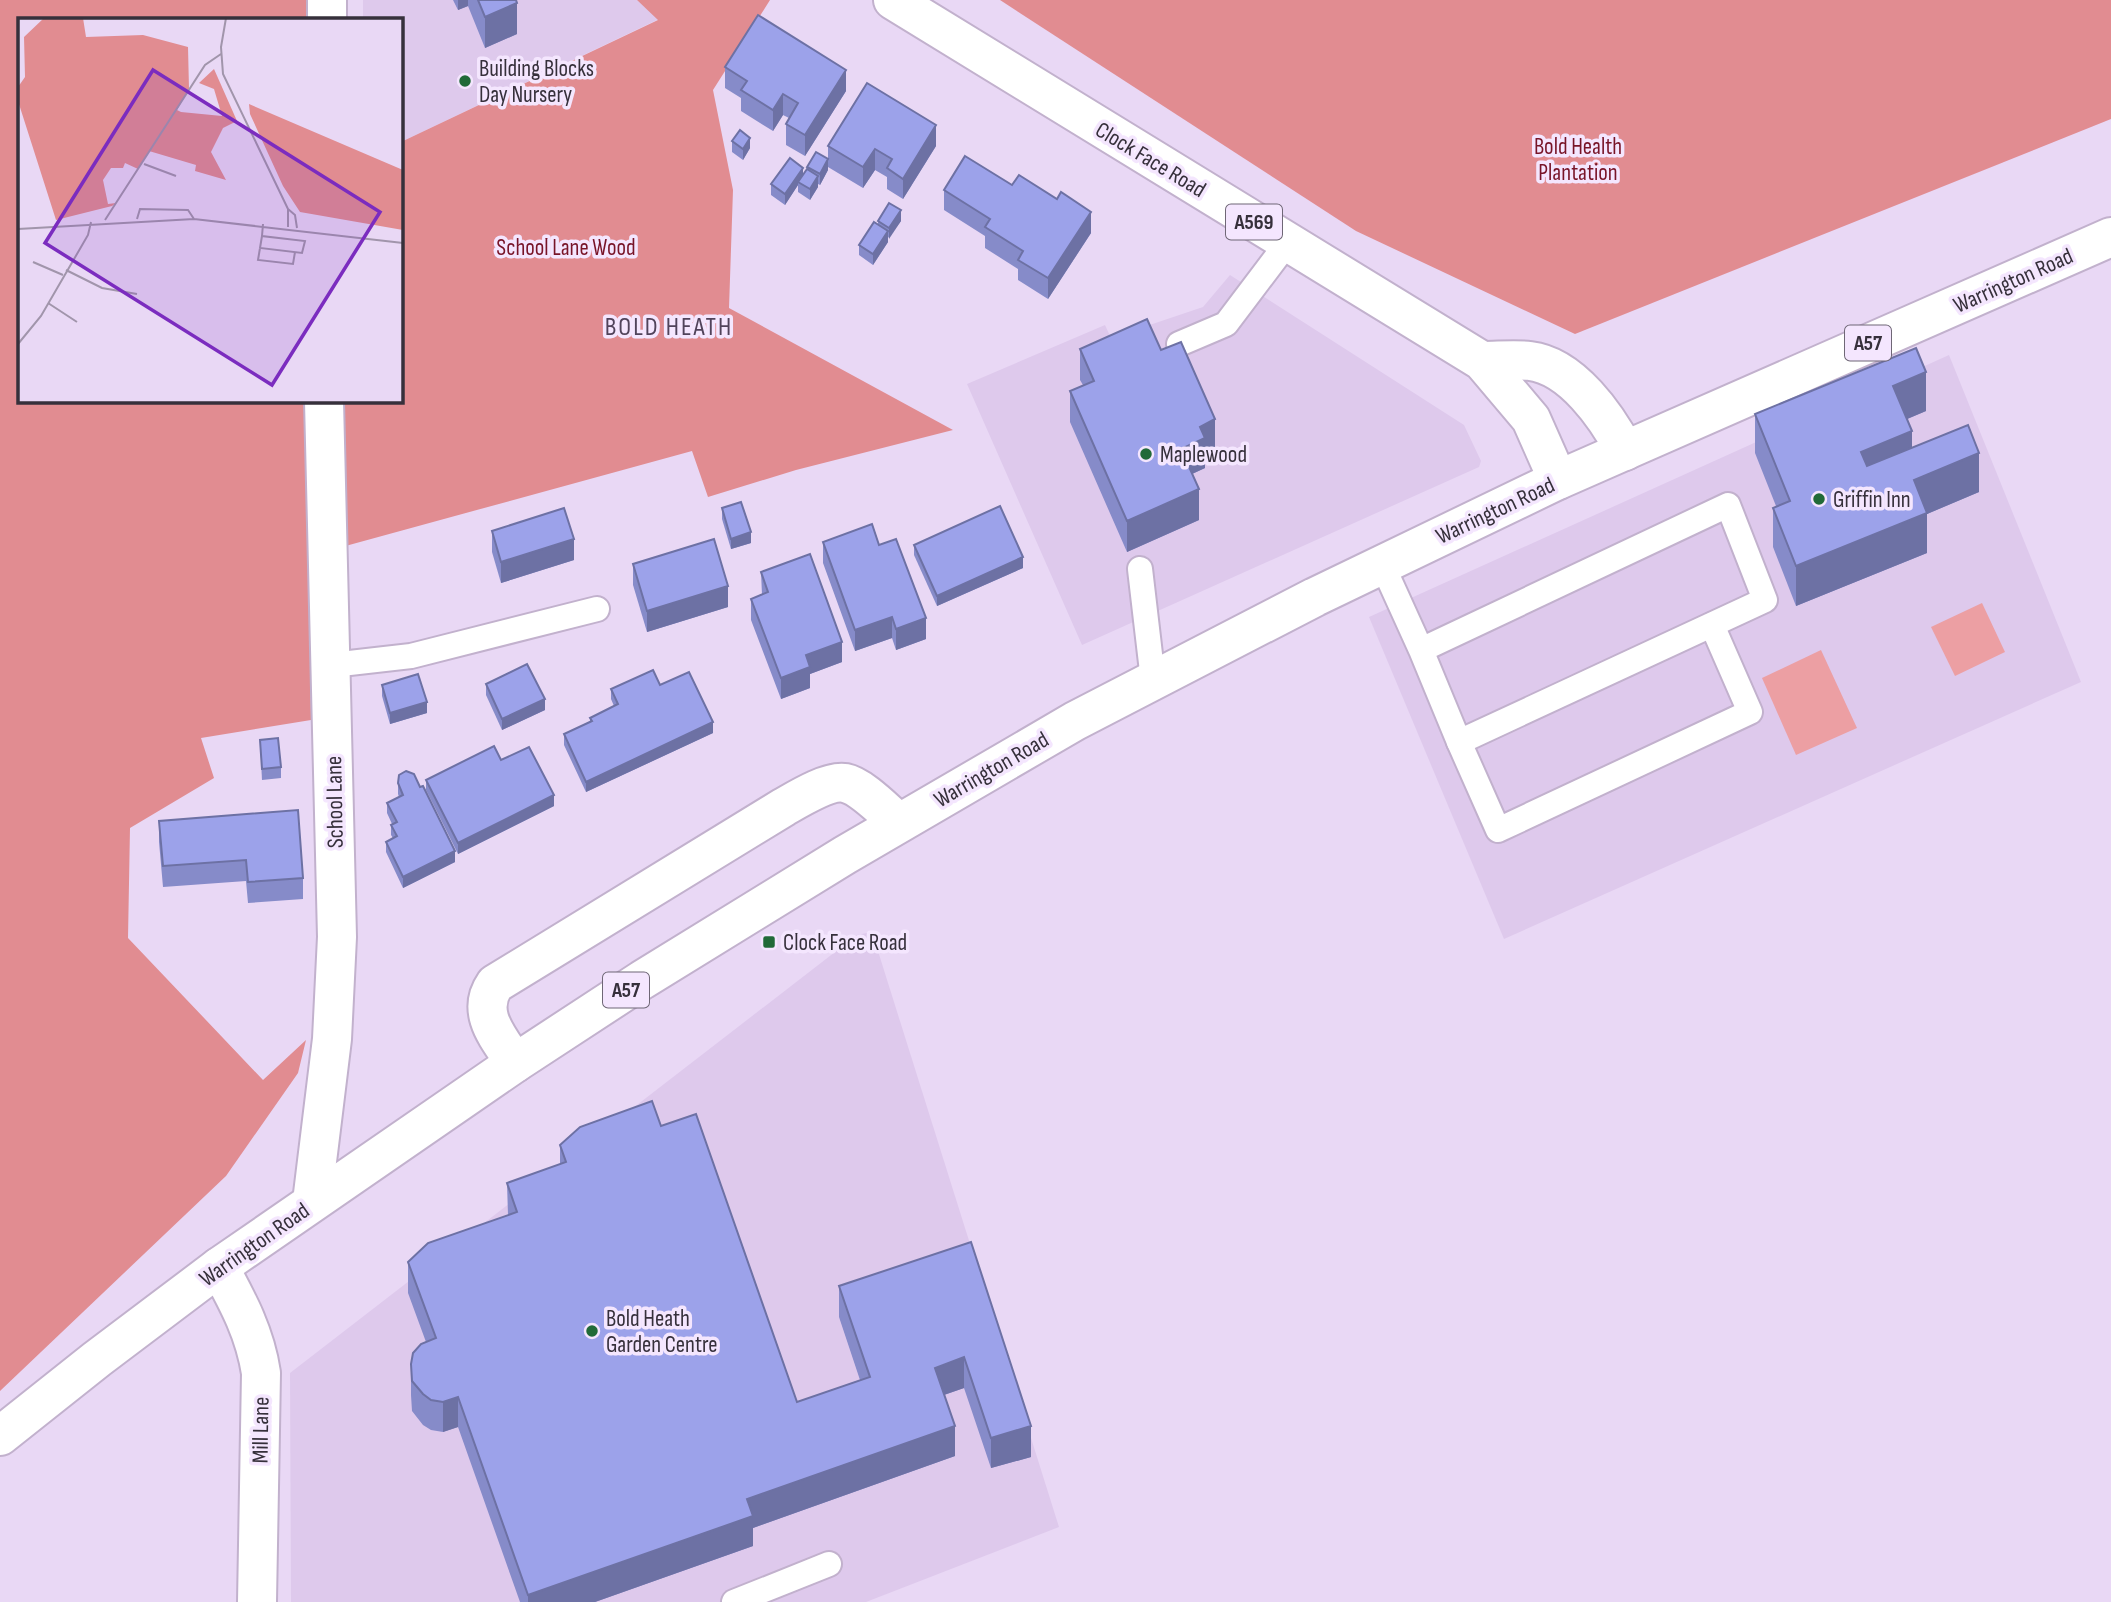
<svg xmlns="http://www.w3.org/2000/svg" width="2111" height="1602" font-family="'Sofia Sans Condensed',sans-serif">
	<style>
		.built { fill: #dec9ec }
		.green { fill: #ec9fa3 }
		.forest { fill: #e18c91 }
		.lines { fill: none; stroke-linecap: round; stroke-linejoin: round }
		.service-casing { stroke: #c2b1cd; stroke-width: 28 }
		.minor-casing { stroke: #c2b1cd; stroke-width: 42 }
		.tertiary-casing { stroke: #c2b1cd; stroke-width: 42 }
		.primary-casing { stroke: #c2b1cd; stroke-width: 42 }
		.trunk-casing { stroke: #c2b1cd; stroke-width: 42 }
		.service { stroke: #fff; stroke-width: 24 }
		.minor { stroke: #fff; stroke-width: 38 }
		.tertiary { stroke: #fff; stroke-width: 38 }
		.primary { stroke: #fff; stroke-width: 38 }
		.trunk { stroke: #fff; stroke-width: 38 }
		.wall { fill: #868bc9 }
		.shaded-wall { fill: #6d71a4 }
		.building { fill: #9ca2ea; stroke: #6d71a4; stroke-width: 2 }
		.poi-dot { fill: #216a38; stroke: #f4e6fe; stroke-width: 2.5 }
		.labels { text-anchor: middle; stroke-width: 7; stroke-linejoin: round; paint-order: stroke }
		.shield { fill: #f4e6fe; stroke: #6f6776; stroke-width: 2 }
		.shield-label { font-size: 21px; font-weight: bold; fill: #36303b }
		.poi-label { font-size: 23px; fill: #36303b; stroke: #f4e6fe; text-anchor: start }
		.park-label { font-size: 23px; fill: #781428; stroke: #f4e6fe }
		.street-label { font-size: 23px; fill: #36303b; stroke: #f4e6fe }
		.quarter-label { font-size: 26px; letter-spacing: 2px; fill: #51435b; stroke: #f4e6fe }
		.inset-road { fill: none; stroke: #a195ab; stroke-width: 2 }
		.view { fill: #7b2cbf; fill-opacity: 0.15; stroke: #7b2cbf; stroke-width: 3.5 }
		.inset-edge { fill: none; stroke: #36303b; stroke-width: 3.5 }
	</style>
	<rect width="100%" height="100%" fill="#e9d8f5"/>
	<g class="built">
		<polygon points="363,0 637,0 659,19 401,142 401,19 363,19"/>
		<polygon points="1230,275 1464,425 1481,461 1479,467 1082,645 967,384 1105,325 1111,338 1203,307"/>
		<polygon points="1949,355 2081,682 1504,939 1369,617"/>
		<polygon points="872,932 1059,1527 866,1602 291,1602 290,1373 857,935"/>
	</g>
	<g class="green">
		<polygon points="1982,603 2005,652 1955,676 1931,627"/>
		<polygon points="1821,650 1857,728 1796,755 1762,678"/>
	</g>
	<g class="forest">
		<polygon points="0,0 322,0 323,19 19,19 19,401 401,401 401,142 658,20 637,0 770,0 713,90 733,190 729,308 953,430 796,470 708,497 692,451 309,556 311,720 201,738 214,778 130,828 128,938 263,1080 306,1040 298,1073 226,1176 0,1391"/>
		<polygon points="1000,0 2111,0 2111,119 1575,334 1356,231"/>
	</g>
	<g class="lines">
		<defs>
			<g id="service">
				<polyline points="1179,344 1226,324 1288,242"/>
				<polyline points="1382,564 1421,650 1728,505 1765,600 1459,742 1421,650"/>
				<polyline points="1140,569 1153,680"/>
				<polyline points="332,665 411,656 597,609"/>
				<polyline points="1459,742 1498,830 1750,712 1712,625"/>
				<polyline points="734,1602 829,1564"/>
			</g>
			<path id="minor" d="M515 1063C499 1038 475 1013 495 984L784 807C798 799 829 780 845 783 861 786 885 811 898 822"/>
			<g id="tertiary">
				<polyline points="327,19 327,0"/>
				<polyline points="312,1202 332,1039 337,937 324,401"/>
				<path d="M219 1267C238 1302 255 1333 261 1373L257 1602"/>
			</g>
			<g id="primary">
				<polyline points="893,0 1482,361 1531,419 1558,480"/>
				<path d="M1482 361C1498 361 1515 359 1530 361 1572 366 1607 417 1625 451"/>
			</g>
			<polyline id="trunk" points="0,1436 97,1359 219,1267 515,1063 642,980 845,855 1075,721 1315,597 1558,480 2111,237"/>
		</defs>
		<use href="#service" class="service-casing"/>
		<use href="#minor" class="minor-casing"/>
		<use href="#tertiary" class="tertiary-casing"/>
		<use href="#primary" class="primary-casing"/>
		<use href="#trunk" class="trunk-casing"/>
		<use href="#service" class="service"/>
		<use href="#minor" class="minor"/>
		<use href="#tertiary" class="tertiary"/>
		<use href="#primary" class="primary"/>
		<use href="#trunk" class="trunk"/>
	</g>
	<g class="wall">
		<polygon points="453,0 516,0 517,34 485,48 468,6 458,10"/>
		<polygon points="725,67 846,91 805,156 786,145 786,124 789,118 783,115 773,131 741,111 741,98 725,88"/>
		<polygon points="732,141 750,148 743,160 732,152"/>
		<polygon points="828,146 936,146 903,199 887,189 887,177 875,170 863,188 828,167 828,170 820,185 818,184 818,187 810,200 798,192 798,185 785,205 771,195 771,184 803,175 807,170 807,167 828,159"/>
		<polygon points="944,190 1091,233 1048,299 1018,280 1018,269 985,248 985,236 944,210"/>
		<polygon points="878,221 901,221 888,238 888,242 873,265 859,255 859,245 878,224"/>
		<polygon points="1080,349 1161,350 1215,450 1205,455 1205,468 1192,474 1199,520 1127,552 1070,422 1070,391 1083,385 1080,380"/>
		<polygon points="1926,411 1907,419 1912,448 1979,492 1927,514 1927,553 1796,606 1773,547 1773,508 1776,506 1755,453 1755,414"/>
		<polygon points="722,508 751,543 731,549 722,519"/>
		<polygon points="492,531 574,560 501,583 492,552"/>
		<polygon points="823,542 879,545 926,639 896,650 892,638 855,651 823,563"/>
		<polygon points="914,545 1023,568 937,606 914,555"/>
		<polygon points="633,564 728,607 647,632 633,585"/>
		<polygon points="761,572 842,662 810,674 810,688 781,699 751,620 751,599 762,595"/>
		<polygon points="486,684 545,710 502,730 486,695"/>
		<polygon points="382,685 427,713 390,724 382,696"/>
		<polygon points="660,685 713,733 586,792 564,745 564,734 590,722 590,718 614,706 611,699 611,689"/>
		<polygon points="260,740 281,767 281,778 262,780"/>
		<polygon points="426,780 554,806 458,854 426,790"/>
		<polygon points="398,783 455,862 403,888 386,852 386,842 393,838 391,835 391,825 392,824 387,813 387,803 399,797 398,794"/>
		<polygon points="159,821 303,878 303,899 248,903 246,881 163,887 159,842"/>
		<polygon points="661,1126 797,1402 860,1380 839,1317 839,1286 971,1242 1031,1457 991,1468 964,1388 944,1395 955,1456 753,1528 753,1546 595,1602 520,1602 458,1427 443,1432 431,1430 423,1425 412,1411 411,1395 411,1364 426,1342 408,1293 408,1262 508,1215 507,1183 560,1165 560,1145"/>
	</g>
	<g class="shaded-wall">
		<polygon points="458,0 468,0 468,6 458,10"/>
		<polygon points="517,3 517,34 485,48 485,17"/>
		<polygon points="846,70 846,91 805,156 805,135"/>
		<polygon points="783,94 783,115 773,131 773,110"/>
		<polygon points="936,125 936,146 903,199 903,179"/>
		<polygon points="750,138 750,148 743,160 743,149"/>
		<polygon points="875,149 875,170 863,188 863,167"/>
		<polygon points="828,159 828,170 820,185 820,174"/>
		<polygon points="803,168 803,178 798,182 798,185 785,205 785,194"/>
		<polygon points="818,176 818,187 810,200 810,189"/>
		<polygon points="901,210 901,221 889,239 889,228"/>
		<polygon points="1091,212 1091,233 1048,299 1048,278"/>
		<polygon points="888,231 888,242 873,265 873,254"/>
		<polygon points="1926,372 1926,411 1893,425 1893,386"/>
		<polygon points="1215,419 1215,450 1205,455 1205,468 1181,479 1181,449 1200,427"/>
		<polygon points="1912,431 1912,471 1861,491 1861,452"/>
		<polygon points="1979,453 1979,492 1927,514 1927,553 1796,606 1796,566 1914,480"/>
		<polygon points="1199,489 1199,520 1127,552 1127,521"/>
		<polygon points="751,532 751,543 731,549 731,539"/>
		<polygon points="574,539 574,560 501,583 501,562"/>
		<polygon points="1023,557 1023,568 937,606 937,596"/>
		<polygon points="728,586 728,607 647,632 647,611"/>
		<polygon points="892,617 892,638 855,651 855,630"/>
		<polygon points="926,618 926,639 896,650 896,629"/>
		<polygon points="842,642 842,662 810,674 810,688 781,699 781,678 806,655"/>
		<polygon points="545,699 545,710 502,730 502,719"/>
		<polygon points="427,702 427,713 390,724 390,713"/>
		<polygon points="713,722 713,733 586,792 586,782"/>
		<polygon points="554,795 554,806 458,854 458,843"/>
		<polygon points="455,851 455,862 403,888 403,877"/>
		<polygon points="964,1357 964,1388 935,1398 935,1368"/>
		<polygon points="458,1397 458,1427 443,1432 443,1402"/>
		<polygon points="955,1426 955,1456 753,1528 753,1546 595,1602 528,1602 528,1595 747,1499"/>
		<polygon points="1031,1426 1031,1457 991,1468 991,1438"/>
	</g>
	<g class="building">
		<polygon points="478,0 516,0 517,3 485,17"/>
		<polygon points="758,15 846,70 805,135 786,124 798,103 783,94 773,110 741,90 747,81 725,67"/>
		<polygon points="867,83 936,125 903,179 887,168 892,159 875,149 863,167 828,146"/>
		<polygon points="740,130 750,138 743,149 732,141"/>
		<polygon points="816,152 828,159 820,174 807,167"/>
		<polygon points="965,156 1012,185 1019,175 1057,199 1061,192 1091,212 1048,278 1018,260 1023,251 985,227 990,219 944,190"/>
		<polygon points="790,158 803,168 785,194 771,184"/>
		<polygon points="807,169 818,176 810,189 798,182"/>
		<polygon points="889,203 901,210 889,228 878,221"/>
		<polygon points="874,222 888,231 873,254 859,245"/>
		<polygon points="1147,319 1161,350 1181,342 1215,419 1200,427 1205,438 1181,449 1199,489 1127,521 1070,391 1094,381 1080,349"/>
		<polygon points="1916,348 1926,372 1893,386 1912,431 1861,452 1867,466 1968,425 1979,453 1914,480 1927,513 1796,566 1773,508 1790,501 1755,414"/>
		<polygon points="741,502 751,532 731,539 722,508"/>
		<polygon points="1000,506 1023,557 937,596 914,545"/>
		<polygon points="564,508 574,539 501,562 492,531"/>
		<polygon points="872,524 879,545 896,539 926,618 896,629 892,617 855,630 823,542"/>
		<polygon points="714,539 728,586 647,611 633,564"/>
		<polygon points="810,554 842,642 806,655 810,667 781,678 751,599 768,592 761,572"/>
		<polygon points="527,664 545,699 502,719 486,684"/>
		<polygon points="653,670 660,685 689,672 713,722 586,782 564,734 592,721 590,718 618,704 611,689"/>
		<polygon points="418,674 427,702 390,713 382,685"/>
		<polygon points="278,738 281,767 262,769 260,740"/>
		<polygon points="494,746 501,760 529,747 554,795 458,843 426,780"/>
		<polygon points="406,771 414,774 420,787 423,786 455,851 403,877 386,842 397,836 391,825 397,822 387,803 403,795 398,783 399,775"/>
		<polygon points="298,810 303,878 248,882 246,860 163,866 159,821"/>
		<polygon points="652,1101 661,1126 696,1114 797,1402 870,1377 839,1286 971,1242 1031,1426 991,1438 964,1357 935,1368 955,1426 747,1499 753,1516 528,1595 458,1397 443,1402 431,1400 423,1394 412,1381 411,1364 413,1353 421,1344 436,1338 408,1262 428,1243 517,1212 507,1183 566,1162 560,1145 580,1127"/>
	</g>
	<g class="poi-dot">
		<circle cx="465" cy="81" r="7"/>
		<circle cx="1146" cy="454" r="7"/>
		<circle cx="1819" cy="499" r="7"/>
		<rect x="762" y="935" width="14" height="14" rx="3.5"/>
		<circle cx="592" cy="1331" r="7"/>
	</g>
	<g class="labels">
		<g class="shield">
			<rect x="1226" y="204.5" width="56" height="35" rx="5"/>
			<rect x="1845" y="325.5" width="46" height="35" rx="5"/>
			<rect x="603" y="972.5" width="46" height="35" rx="5"/>
		</g>
		<g class="shield-label">
			<text x="1254" y="229">A569</text>
			<text x="1868" y="350">A57</text>
			<text x="626" y="997">A57</text>
		</g>
		<g class="poi-label">
			<text x="479" y="76">Building Blocks<tspan x="479" dy="26">Day Nursery</tspan></text>
			<text x="1160" y="462">Maplewood</text>
			<text x="1833" y="507">Griffin Inn</text>
			<text x="783" y="950">Clock Face Road</text>
			<text x="606" y="1326">Bold Heath<tspan x="606" dy="26">Garden Centre</tspan></text>
		</g>
		<g class="park-label">
			<text x="1578" y="154">Bold Health<tspan x="1578" dy="26">Plantation</tspan></text>
			<text x="566" y="255">School Lane Wood</text>
		</g>
		<g class="street-label">
			<text transform="translate(1151 159) rotate(31)" y="8">Clock Face Road</text>
			<text transform="translate(2013 280) rotate(-24)" y="8">Warrington Road</text>
			<text transform="translate(1495 510) rotate(-25)" y="8">Warrington Road</text>
			<text transform="translate(991 769) rotate(-30)" y="8">Warrington Road</text>
			<text transform="translate(334 802) rotate(-91)" y="8">School Lane</text>
			<text transform="translate(254 1244) rotate(-35)" y="8">Warrington Road</text>
			<text transform="translate(260 1430) rotate(-89)" y="8">Mill Lane</text>
		</g>
		<g class="quarter-label">
			<text x="669" y="335">BOLD HEATH</text>
		</g>
	</g>
	<g transform="translate(18 18)">
		<rect width="385" height="385" fill="#e9d8f5"/>
		<path d="M26 0H65L68 19 125 17 170 29 171 71 159 92 163 94 204 98 196 71 181 65 196 51 219 103 205 110 193 134 208 162 177 153 178 147 131 133 120 151 107 145 105 150H93L85 162 90 186 98 185 94 188 38 202 0 83V69L7 59 6 19ZM231 86 385 152V212L282 194 265 168 232 96Z" fill="#e18c91"/>
		<path class="inset-road" d="M208 0 203 29 205 56 270 191V209M126 146 158 158M270 191 277 197 279 210M119 201 122 191 170 192 176 201M87 202 187 47 203 36M0 211 176 201 385 225M244 218 242 230 284 235 287 223 244 218 245 206M242 230 240 242 275 246 277 234M15 244 45 257M48 252 84 270 119 276M30 285 59 304M0 326 23 298 70 217 73 204"/>
		<path class="view" d="M135 52 362 194 254 367 27 225Z"/>
		<rect width="385" height="385" class="inset-edge"/>
	</g>
</svg>
